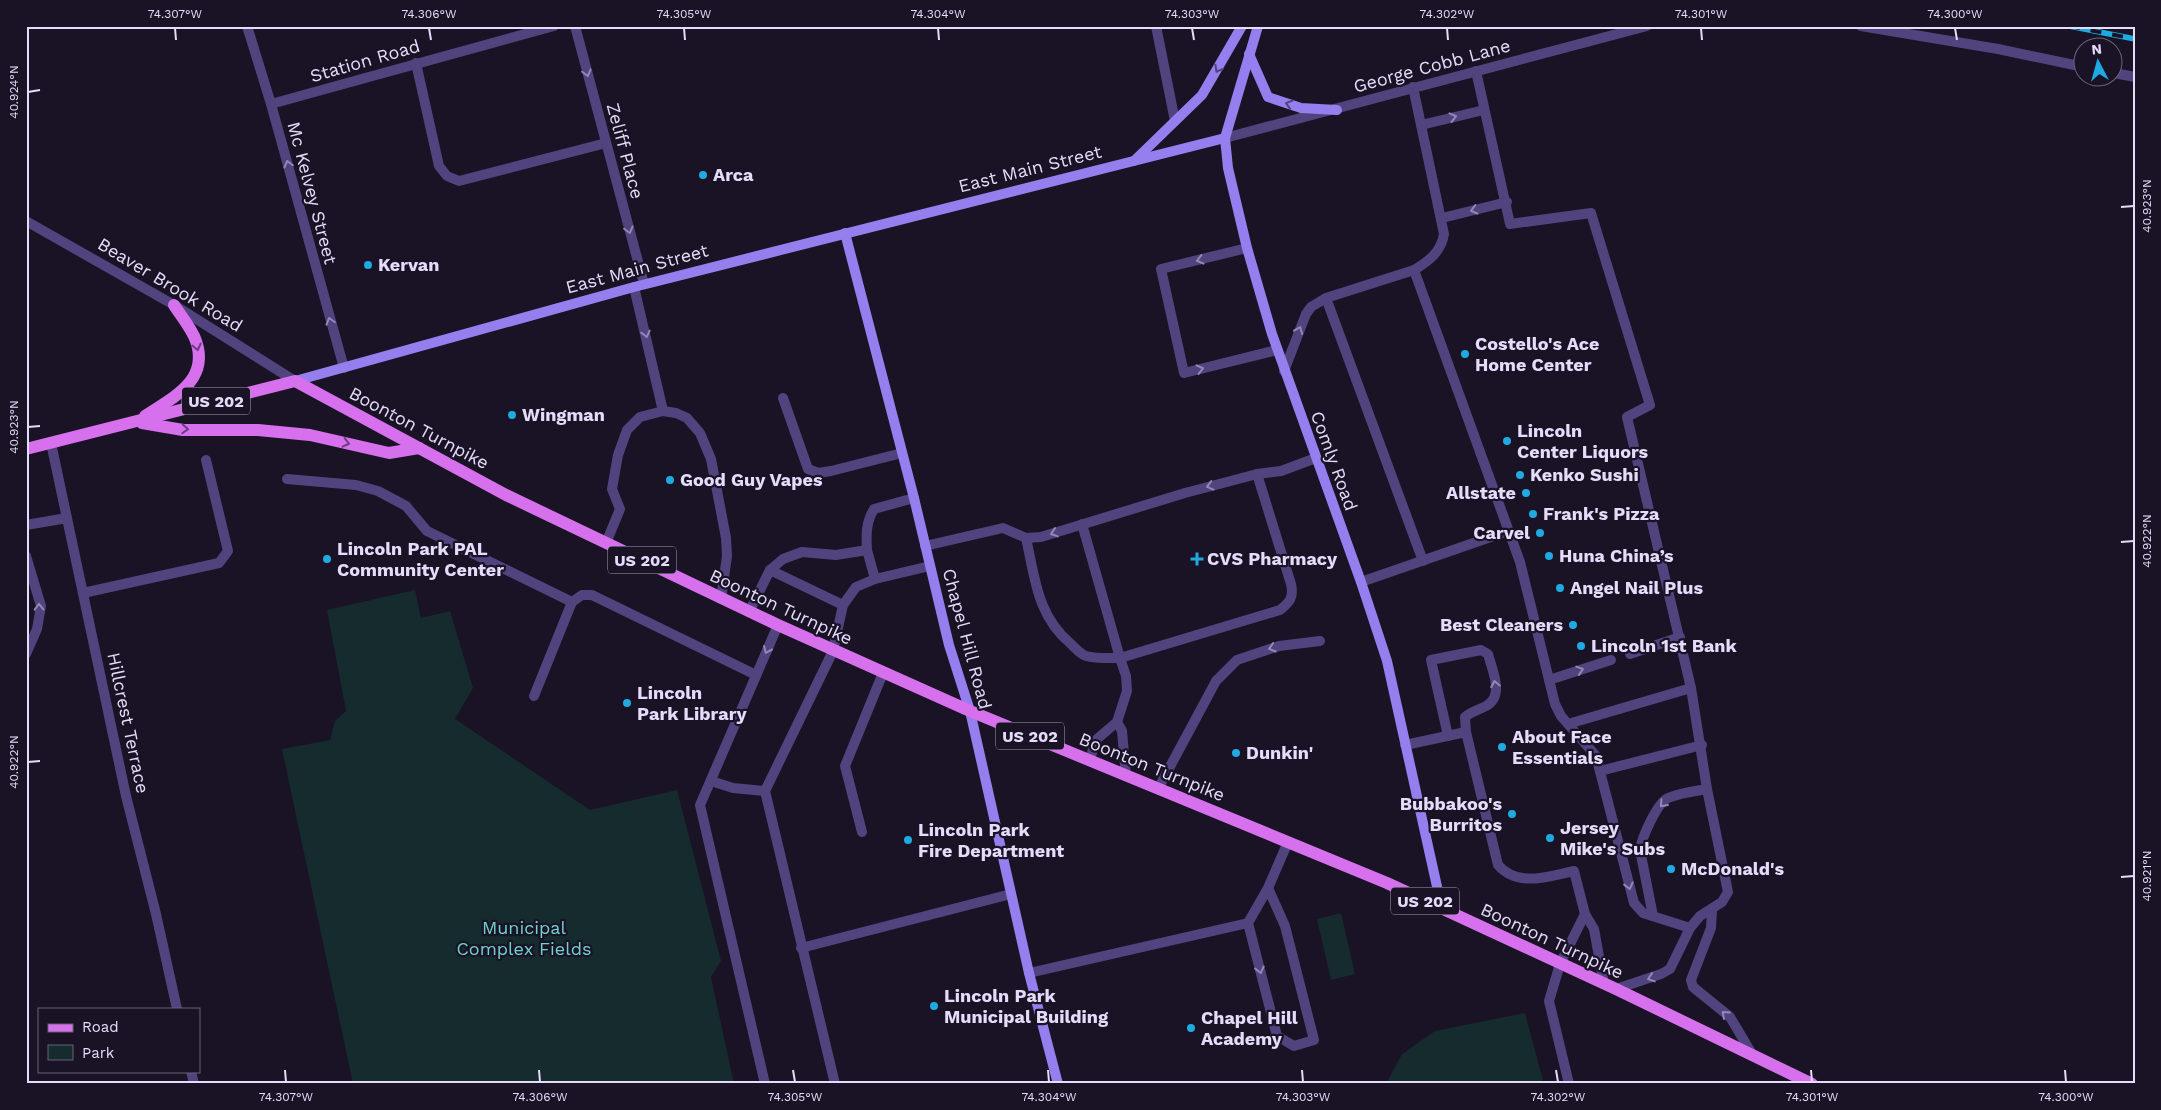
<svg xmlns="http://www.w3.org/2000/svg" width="2161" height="1110" font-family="'Work Sans',sans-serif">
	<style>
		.green { fill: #162b2e }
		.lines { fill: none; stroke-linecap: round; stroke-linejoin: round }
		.service { stroke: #51437e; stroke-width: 10 }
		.minor { stroke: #51437e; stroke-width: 10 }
		.tertiary { stroke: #51437e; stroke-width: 10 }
		.secondary { stroke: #967eee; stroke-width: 10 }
		.primary { stroke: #d670ed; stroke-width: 12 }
		.rail-casing { stroke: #1faae2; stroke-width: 5.5 }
		.rail { stroke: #191325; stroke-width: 4; stroke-dasharray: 11; stroke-linecap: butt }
		.oneway { stroke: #51437f }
		.oneway2 { stroke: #9487b6 }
		.oneway3 { stroke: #6e3d7f }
		.ticks { fill: none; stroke: #e5dbfa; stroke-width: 2 }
		.poi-dot { fill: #1faae2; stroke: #191325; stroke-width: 2 }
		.labels { text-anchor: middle; stroke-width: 4.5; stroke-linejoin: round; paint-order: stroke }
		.shield { fill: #191325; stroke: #a89fba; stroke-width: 1 }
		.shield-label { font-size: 16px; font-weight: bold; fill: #e5dbfa }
		.street-label { font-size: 18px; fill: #e5dbfa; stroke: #191325 }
		.poi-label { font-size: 18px; font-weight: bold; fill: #e5dbfa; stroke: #191325; text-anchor: start }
		.park-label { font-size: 18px; fill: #70d2cc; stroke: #191325 }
		.neatline { fill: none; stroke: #e5dbfa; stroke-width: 2 }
		.ticks-label { font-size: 12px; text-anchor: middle; fill: #e5dbfa }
	</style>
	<rect width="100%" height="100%" fill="#191325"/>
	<g class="green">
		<polygon points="415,590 421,618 450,611 473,688 455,719 590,810 677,790 721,961 711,977 734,1084 353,1084 282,749 330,740 335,721 346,711 327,610"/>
		<polygon points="1341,913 1355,974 1331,980 1317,919"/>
		<polygon points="1525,1013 1544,1084 1386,1084 1402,1054 1435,1031"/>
	</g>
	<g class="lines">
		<g class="service">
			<polyline points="416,63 439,166 447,176 459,181 606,143"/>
			<polyline points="1476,71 1510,224 1591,213 1650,405 1627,417 1691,688"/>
			<path d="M1413 87 1444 234C1441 252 1429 261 1414 270L1520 562 1555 704 1561 716 1568 724 1691 688 1707 789 1728 892 1722 902 1700 916 1690 928 1670 969 1661 974 1616 989"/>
			<polyline points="1421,125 1484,110"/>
			<polyline points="1442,218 1507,202"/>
			<polyline points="1247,248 1161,269 1184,373 1277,350"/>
			<polyline points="1414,270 1326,298 1423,561"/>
			<polyline points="634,287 663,411"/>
			<polyline points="1284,371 1306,314 1311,307 1326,298"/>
			<polyline points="783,398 808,469 818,473 831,471 902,453"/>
			<polyline points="287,479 356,485 378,491 406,506 427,531 572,602 582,595 592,595 756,675"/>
			<path d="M1082 524 1120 658 1280 610C1290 602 1294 597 1291 584L1257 474"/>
			<polyline points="26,525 67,518"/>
			<polyline points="1026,538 1041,537 1185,493 1257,474 1281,471 1316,458"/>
			<polyline points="606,543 620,509 612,489 618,455 627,430 640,417 663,411 676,413 687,418 700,433 711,459 726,538 727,556 721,599"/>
			<path d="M925 546 1003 528 1026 538C1035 578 1037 616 1071 644 1075 648 1080 654 1086 656 1097 659 1109 658 1120 658L1126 676 1127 691 1117 722 1097 739 1089 761"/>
			<polyline points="867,550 875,579"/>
			<polyline points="26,556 41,606 37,629 26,654"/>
			<polyline points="770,570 843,605"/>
			<polyline points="1361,582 1508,531"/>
			<polyline points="83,593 219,563 228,551 206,460"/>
			<path d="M749 612 770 570 783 559 802 552 836 555 867 550C866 535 866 522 874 509L914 498"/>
			<polyline points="1630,654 1680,637"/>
			<polyline points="1549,680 1611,660"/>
			<polyline points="534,696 572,602"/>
			<polyline points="1117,722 1122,731 1126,776"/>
			<polyline points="1568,724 1596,756 1634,903 1643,913 1690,928"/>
			<path d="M1448 736 1431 660 1481 650 1488 654C1492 670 1505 696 1486 706 1479 710 1472 711 1465 717L1466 732"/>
			<path d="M1405 745 1466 732 1498 865C1518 888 1549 876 1574 871L1585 914 1594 929 1604 984"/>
			<polyline points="1600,771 1702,745"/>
			<polyline points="711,781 733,788 765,791"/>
			<polyline points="1158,789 1216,681 1237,660 1279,646 1320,641"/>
			<polyline points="862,832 845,766 883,673"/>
			<polyline points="1268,888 1285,926 1314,1040 1294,1046 1277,1036 1248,923 1268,888 1288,842"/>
			<polyline points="1712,910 1711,928 1691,980 1693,987 1730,1017 1752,1054"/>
			<path d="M1653 916 1640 850C1642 837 1657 803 1668 798 1680 793 1695 791 1707 789"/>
			<polyline points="801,948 1011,894"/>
			<polyline points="1560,964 1585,914"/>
			<polyline points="1029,973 1248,923"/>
			<polyline points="765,1084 700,805 778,625"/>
			<polyline points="835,1084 765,791 833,651 843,605 856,587 875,579 930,566"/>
		</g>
		<g class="minor">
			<polyline points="247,26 271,104 344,368"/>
			<polyline points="575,26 644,284"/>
			<polyline points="1156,26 1175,121"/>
			<polyline points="1861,26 1998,49 2084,67"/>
			<polyline points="2114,73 2135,77"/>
			<polyline points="271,104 554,26"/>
			<polyline points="1225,138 1647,26"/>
			<polyline points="51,443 126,796 156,914 177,1009"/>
			<polyline points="1560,964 1549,1001 1569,1084"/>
			<polyline points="191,1071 194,1084"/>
		</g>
		<polyline class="tertiary" points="26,221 174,305 295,381"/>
		<g class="secondary">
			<polyline points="1258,26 1225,138 1228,168 1247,248 1272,334 1361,582 1387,661 1442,909"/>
			<polyline points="1249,54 1268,97 1301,108 1337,110"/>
			<polyline points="1134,161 1202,95 1242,26"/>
			<polyline points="845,233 914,498 949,645 970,711 1029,973 1058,1084"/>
			<polyline points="295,381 634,287 1225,138"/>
		</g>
		<g class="primary">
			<path d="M145 416C172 398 210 381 196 341 192 329 181 316 174 305"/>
			<polyline points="142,423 183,430 258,430 310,435 389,453 419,448"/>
			<polyline points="26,449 295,381 506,495 778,625 970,711 1387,883 1616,989 1812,1084"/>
		</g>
		<defs>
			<g id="rail">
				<polyline points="2069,26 2135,39"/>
				<polyline points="2134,26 2135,26"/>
			</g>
		</defs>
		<use href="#rail" class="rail-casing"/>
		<use href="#rail" class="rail"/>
	</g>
	<defs><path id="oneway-chevron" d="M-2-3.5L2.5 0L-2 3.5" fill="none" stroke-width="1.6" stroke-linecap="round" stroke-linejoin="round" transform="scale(1.25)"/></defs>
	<g class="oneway">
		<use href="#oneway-chevron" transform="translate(1218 69) rotate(119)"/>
		<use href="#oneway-chevron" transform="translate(1289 104) rotate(-163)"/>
	</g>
	<g class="oneway2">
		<use href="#oneway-chevron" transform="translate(587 73) rotate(75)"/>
		<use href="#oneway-chevron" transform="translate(1453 117) rotate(-14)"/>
		<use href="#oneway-chevron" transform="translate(288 164) rotate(-105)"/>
		<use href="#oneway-chevron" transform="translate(1474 210) rotate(166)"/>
		<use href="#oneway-chevron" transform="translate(629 230) rotate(75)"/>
		<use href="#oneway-chevron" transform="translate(1200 260) rotate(166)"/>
		<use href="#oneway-chevron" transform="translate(330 321) rotate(-106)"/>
		<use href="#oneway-chevron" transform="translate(1299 330) rotate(-68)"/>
		<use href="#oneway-chevron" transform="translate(646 334) rotate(77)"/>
		<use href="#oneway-chevron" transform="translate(1200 369) rotate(-14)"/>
		<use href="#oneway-chevron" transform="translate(1210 486) rotate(165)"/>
		<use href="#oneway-chevron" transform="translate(1054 533) rotate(162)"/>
		<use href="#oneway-chevron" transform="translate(39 607) rotate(-91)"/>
		<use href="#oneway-chevron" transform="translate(1272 648) rotate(163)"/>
		<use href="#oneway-chevron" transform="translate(767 650) rotate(114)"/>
		<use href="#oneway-chevron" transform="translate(1580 670) rotate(-18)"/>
		<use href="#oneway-chevron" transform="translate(1495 684) rotate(-101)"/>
		<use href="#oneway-chevron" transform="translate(1663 804) rotate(132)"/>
		<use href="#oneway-chevron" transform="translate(1629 886) rotate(76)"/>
		<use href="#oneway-chevron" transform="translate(1260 970) rotate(76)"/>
		<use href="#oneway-chevron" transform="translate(1651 978) rotate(162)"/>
		<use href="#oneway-chevron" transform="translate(1725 1014) rotate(-138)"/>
	</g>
	<g class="oneway3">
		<use href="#oneway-chevron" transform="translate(197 347) rotate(77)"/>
		<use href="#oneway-chevron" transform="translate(185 429) rotate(3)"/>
		<use href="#oneway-chevron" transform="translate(346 443) rotate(14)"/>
	</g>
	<path class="ticks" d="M175 28 176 40M429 28 431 40M684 28 685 40M938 28 939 40M1192 28 1194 40M1447 28 1448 40M1701 28 1702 40M1955 28 1957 40M28 92 40 90M2121 207 2134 206M28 427 40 426M2121 542 2134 541M28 762 40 761M2121 877 2134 876M285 1070 286 1082M539 1070 540 1082M793 1070 795 1082M1048 1070 1049 1082M1302 1070 1303 1082M1556 1070 1558 1082M1811 1070 1812 1082M2065 1070 2066 1082"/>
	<g class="poi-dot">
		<circle cx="703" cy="175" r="5"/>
		<circle cx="368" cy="265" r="5"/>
		<circle cx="1465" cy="354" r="5"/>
		<circle cx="512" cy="415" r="5"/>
		<circle cx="1507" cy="441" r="5"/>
		<circle cx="1520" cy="475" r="5"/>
		<circle cx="670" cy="480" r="5"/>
		<circle cx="1526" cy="493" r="5"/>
		<circle cx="1533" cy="514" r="5"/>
		<circle cx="1540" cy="533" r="5"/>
		<circle cx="1549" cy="556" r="5"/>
		<circle cx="327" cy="559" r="5"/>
		<path d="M1194.5 551.5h5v5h5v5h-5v5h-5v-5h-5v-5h5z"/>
		<circle cx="1560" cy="588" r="5"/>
		<circle cx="1573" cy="625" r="5"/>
		<circle cx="1581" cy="646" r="5"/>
		<circle cx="627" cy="703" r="5"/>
		<circle cx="1502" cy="747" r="5"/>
		<circle cx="1236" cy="753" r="5"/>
		<circle cx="1512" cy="814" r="5"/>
		<circle cx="1550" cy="838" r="5"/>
		<circle cx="908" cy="840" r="5"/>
		<circle cx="1671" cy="869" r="5"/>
		<circle cx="934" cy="1006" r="5"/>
		<circle cx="1191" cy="1028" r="5"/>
	</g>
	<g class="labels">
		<g class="shield">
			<rect x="182" y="387.5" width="68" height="27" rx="4"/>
			<rect x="608" y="546.5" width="68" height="27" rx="4"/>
			<rect x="996" y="722.5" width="68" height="27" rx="4"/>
			<rect x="1391" y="887.5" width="68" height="27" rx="4"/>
		</g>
		<g class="shield-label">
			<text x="216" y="407">US 202</text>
			<text x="642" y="566">US 202</text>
			<text x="1030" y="742">US 202</text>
			<text x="1425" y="907">US 202</text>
		</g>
		<g class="street-label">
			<text transform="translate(365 61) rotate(-16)" y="6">Station Road</text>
			<text transform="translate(1432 66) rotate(-15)" y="6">George Cobb Lane</text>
			<text transform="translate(625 151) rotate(75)" y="6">Zeliff Place</text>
			<text transform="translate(1030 169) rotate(-14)" y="6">East Main Street</text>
			<text transform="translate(312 193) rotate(75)" y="6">Mc Kelvey Street</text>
			<text transform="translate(637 269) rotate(-15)" y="6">East Main Street</text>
			<text transform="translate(170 285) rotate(31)" y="6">Beaver Brook Road</text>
			<text transform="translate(419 428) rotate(28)" y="6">Boonton Turnpike</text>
			<text transform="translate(1334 461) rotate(70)" y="6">Comly Road</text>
			<text transform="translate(781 607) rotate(25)" y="6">Boonton Turnpike</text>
			<text transform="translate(967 639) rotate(75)" y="6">Chapel Hill Road</text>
			<text transform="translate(128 723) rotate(78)" y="6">Hillcrest Terrace</text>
			<text transform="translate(1152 767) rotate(22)" y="6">Boonton Turnpike</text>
			<text transform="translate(1552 941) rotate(25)" y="6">Boonton Turnpike</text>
		</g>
		<g class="poi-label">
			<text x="713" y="181">Arca</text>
			<text x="378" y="271">Kervan</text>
			<text x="1475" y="350">Costello's Ace<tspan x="1475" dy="21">Home Center</tspan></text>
			<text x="522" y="421">Wingman</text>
			<text x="1517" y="437">Lincoln<tspan x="1517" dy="21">Center Liquors</tspan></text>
			<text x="1530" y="481">Kenko Sushi</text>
			<text x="680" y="486">Good Guy Vapes</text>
			<text x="1516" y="499" text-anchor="end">Allstate</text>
			<text x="1543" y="520">Frank's Pizza</text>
			<text x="1530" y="539" text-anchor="end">Carvel</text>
			<text x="337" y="555">Lincoln Park PAL<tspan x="337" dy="21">Community Center</tspan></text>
			<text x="1559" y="562">Huna China’s</text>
			<text x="1207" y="565">CVS Pharmacy</text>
			<text x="1570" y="594">Angel Nail Plus</text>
			<text x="1563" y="631" text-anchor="end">Best Cleaners</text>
			<text x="1591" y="652">Lincoln 1st Bank</text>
			<text x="637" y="699">Lincoln<tspan x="637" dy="21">Park Library</tspan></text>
			<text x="1512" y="743">About Face<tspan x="1512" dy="21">Essentials</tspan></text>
			<text x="1246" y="759">Dunkin'</text>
			<text x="1502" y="810" text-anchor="end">Bubbakoo's<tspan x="1502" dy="21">Burritos</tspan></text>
			<text x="1560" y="834">Jersey<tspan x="1560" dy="21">Mike's Subs</tspan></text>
			<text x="918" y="836">Lincoln Park<tspan x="918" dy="21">Fire Department</tspan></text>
			<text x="1681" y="875">McDonald's</text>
			<text x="944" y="1002">Lincoln Park<tspan x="944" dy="21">Municipal Building</tspan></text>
			<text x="1201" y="1024">Chapel Hill<tspan x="1201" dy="21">Academy</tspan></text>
		</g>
		<g class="park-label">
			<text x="524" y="934">Municipal<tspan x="524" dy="21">Complex Fields</tspan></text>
		</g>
	</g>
	<rect width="2161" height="1110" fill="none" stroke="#191325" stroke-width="55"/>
	<rect x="38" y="1008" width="162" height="65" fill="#191325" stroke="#6b637a"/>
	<rect x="48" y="1024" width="25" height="8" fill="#d670ed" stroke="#6b637a"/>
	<text x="82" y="1032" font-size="15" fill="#e5dbfa">Road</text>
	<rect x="48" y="1045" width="25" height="15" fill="#162b2e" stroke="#6b637a"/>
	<text x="82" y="1058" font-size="15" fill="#e5dbfa">Park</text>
	<g transform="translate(2098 62) rotate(354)"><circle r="24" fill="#191325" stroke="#6b637a"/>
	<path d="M0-4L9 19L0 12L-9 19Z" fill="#1faae2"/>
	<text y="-8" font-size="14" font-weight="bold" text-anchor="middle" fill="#e5dbfa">N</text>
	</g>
	<rect x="28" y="28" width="2106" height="1054" class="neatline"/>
	<g class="ticks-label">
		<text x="175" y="18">74.307°W</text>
		<text x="429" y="18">74.306°W</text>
		<text x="684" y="18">74.305°W</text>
		<text x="938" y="18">74.304°W</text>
		<text x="1192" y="18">74.303°W</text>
		<text x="1447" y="18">74.302°W</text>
		<text x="1701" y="18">74.301°W</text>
		<text x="1955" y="18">74.300°W</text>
		<text transform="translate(14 92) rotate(-90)" y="4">40.924°N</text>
		<text transform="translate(2147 206) rotate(-90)" y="4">40.923°N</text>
		<text transform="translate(14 427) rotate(-90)" y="4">40.923°N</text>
		<text transform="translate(2147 541) rotate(-90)" y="4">40.922°N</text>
		<text transform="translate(14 762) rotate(-90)" y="4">40.922°N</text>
		<text transform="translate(2147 876) rotate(-90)" y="4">40.921°N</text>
		<text x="286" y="1101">74.307°W</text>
		<text x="540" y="1101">74.306°W</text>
		<text x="795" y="1101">74.305°W</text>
		<text x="1049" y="1101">74.304°W</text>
		<text x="1303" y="1101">74.303°W</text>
		<text x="1558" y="1101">74.302°W</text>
		<text x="1812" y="1101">74.301°W</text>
		<text x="2066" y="1101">74.300°W</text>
	</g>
</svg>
